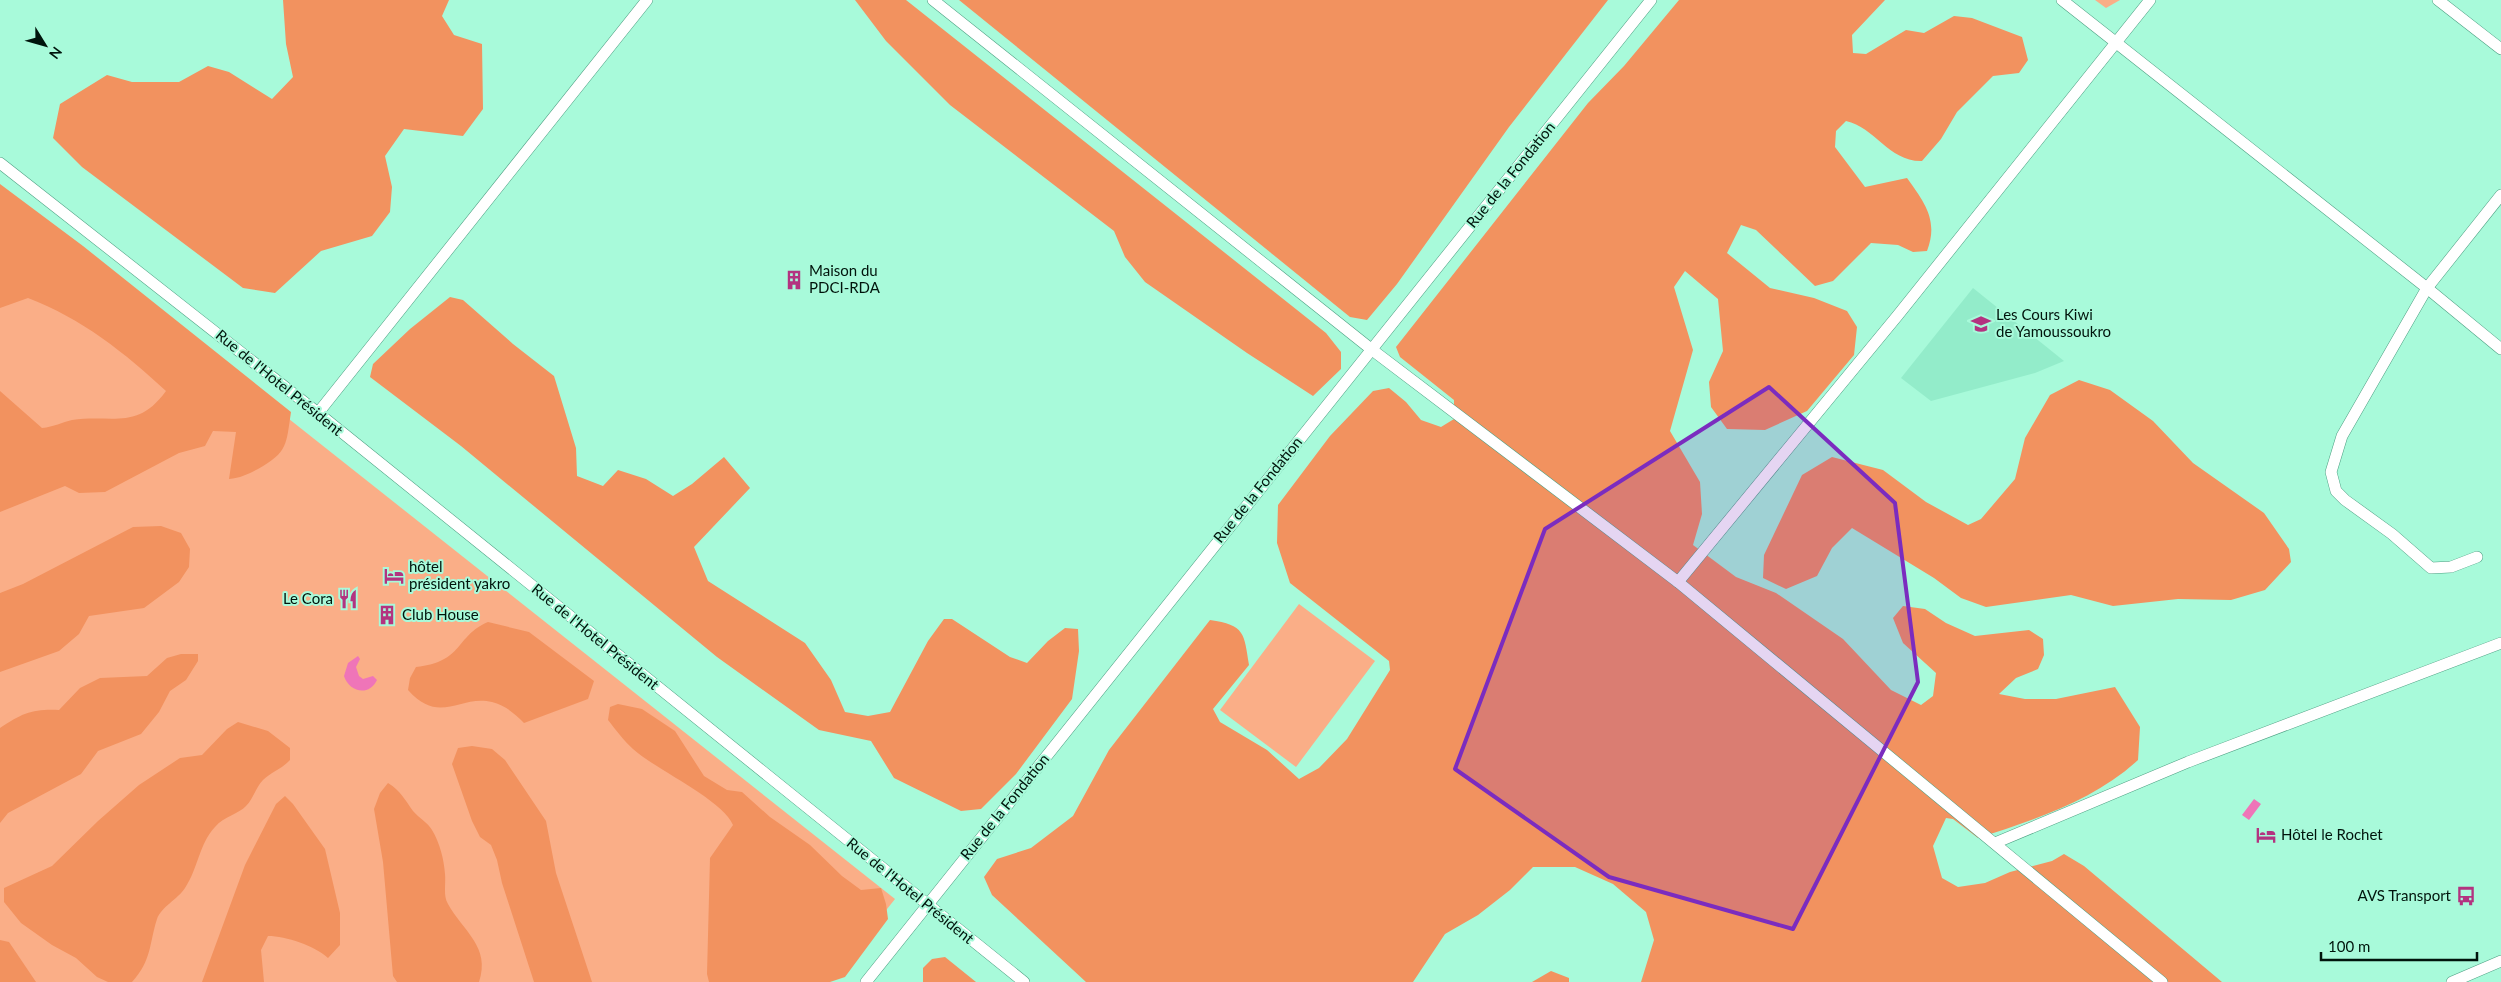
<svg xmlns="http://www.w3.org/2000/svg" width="2501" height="982" font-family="Lato,sans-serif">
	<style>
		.built { fill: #93ecca }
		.green { fill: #faae87 }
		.forest { fill: #f2925f }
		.water { fill: #ef75b8 }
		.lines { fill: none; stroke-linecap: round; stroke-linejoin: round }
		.minor-casing { stroke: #4d9f82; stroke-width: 12 }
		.minor { stroke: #fff; stroke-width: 11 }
		.marked { fill: #7b2cbf; fill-opacity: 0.2; stroke: #7b2cbf; stroke-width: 4; stroke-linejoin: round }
		.labels { text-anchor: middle; stroke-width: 4; stroke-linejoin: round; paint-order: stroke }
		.street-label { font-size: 15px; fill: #00140c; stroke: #a8fada }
		.poi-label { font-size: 15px; fill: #00140c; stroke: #a8fada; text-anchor: start }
	</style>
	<rect width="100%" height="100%" fill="#a8fada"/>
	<polygon class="built" points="1973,288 2064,361 2035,373 1931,401 1901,378"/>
	<g class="green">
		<polygon points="2095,0 2120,0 2106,8"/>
		<polygon points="0,190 895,899 829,982 0,982"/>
		<polygon points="1299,604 1375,661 1296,767 1220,710"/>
	</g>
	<g class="forest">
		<polygon points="283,0 449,0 442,16 454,35 482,44 483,109 463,136 404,129 385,156 392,187 390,212 372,236 321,251 275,293 243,288 82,167 53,138 60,104 107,75 132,82 179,82 208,66 229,72 272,99 293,77 286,44"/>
		<polygon points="855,0 906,0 1326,333 1341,352 1341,369 1313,396 1247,353 1145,282 1125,257 1114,231 950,105 886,41"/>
		<polygon points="959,0 1608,0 1509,127 1397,284 1367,320 1350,317"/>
		<path d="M1679 0H1885L1852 35 1853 53 1866 54 1906 30 1924 33 1954 16 1972 18 2022 37 2028 60 2019 73 1993 76 1957 112 1941 139 1922 161C1889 162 1875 127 1846 121L1836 131 1835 147 1865 187 1907 178C1924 202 1939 220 1927 251L1913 252 1898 245 1871 243 1833 281 1815 286 1756 230 1741 225 1727 253 1770 288 1814 298 1847 311 1857 327 1854 355 1807 411 1765 430 1727 429 1711 407 1709 382 1723 351 1718 299 1685 271 1674 287 1693 350 1670 431 1700 482 1702 514 1693 545 1736 577 1776 593 1843 639 1891 690 1921 705 1933 696 1936 673 1903 643 1893 618 1903 606 1925 609 1946 623 1975 636 2029 630 2043 639 2044 655 2038 669 2016 678 1999 694 2025 699H2056L2115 687 2140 727 2138 760C2095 800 2034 820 1978 838L1953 819 1946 818 1933 846 1942 878 1958 887 1985 883 2010 872 2052 861 2064 854 2084 866 2222 982H1641L1654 940 1646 912 1613 884 1575 867H1533L1510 890 1478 915 1445 934 1413 982H1086L992 895 984 877 997 859 1031 848 1073 816 1109 750 1210 620C1245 625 1244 633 1249 665L1213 709 1220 722 1267 750 1299 779 1319 768 1347 739 1390 670 1389 661 1290 583 1277 543 1278 505 1330 436 1373 391 1389 388 1406 402 1421 420 1441 427 1454 419V400L1400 357 1396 347 1588 103 1624 66Z"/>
		<path d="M0 184 83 246 291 412C286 445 288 452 258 469 248 474 241 478 229 479L236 432 213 431 205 446 179 453 105 492 79 493 65 486 0 512V391L42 428C54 427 62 422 72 420 112 414 137 431 166 391 125 353 81 318 28 298L0 308Z"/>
		<polygon points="450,297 463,300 513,344 554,376 576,448 577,476 603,486 618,470 646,479 673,496 692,484 724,457 750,488 694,547 708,581 805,643 831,680 845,712 868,716 890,712 928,641 944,619 952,619 1010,657 1027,663 1048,641 1065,628 1078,629 1079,651 1072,699 1016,774 981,809 961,811 894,778 871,741 819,730 717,657 461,446 370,377 373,364 410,329"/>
		<polygon points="2079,380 2110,390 2153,421 2193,463 2264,513 2289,549 2291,562 2265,590 2231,600 2178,599 2113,606 2071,595 1986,607 1961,598 1934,578 1852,528 1832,548 1817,576 1786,589 1763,578 1764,555 1802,475 1832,457 1883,470 1926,502 1968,525 1981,519 2015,479 2025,438 2050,395"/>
		<polygon points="161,526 181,533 190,549 189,567 179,582 144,608 89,616 79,634 59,651 0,672 0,593 23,584 133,527"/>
		<path d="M488 622 529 632 594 681 588 699 524 723C515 714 505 705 492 702 460 694 440 726 408 690L410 678 416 667C464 662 455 636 488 622Z"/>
		<path d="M181 654H198V661L186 680 170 691 159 712 141 734 98 751 81 774 8 813 0 823V728C23 713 32 709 59 710L80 688 100 678 147 676 167 658Z"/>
		<path d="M618 704 642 709 675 731 704 776 727 790 742 792 770 817 810 845 842 876 861 890 881 888 886 904 888 919 845 977 830 982H709L707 974 710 858 733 825C722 799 656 770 633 749 624 741 616 730 608 720L610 707Z"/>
		<path d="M238 722 268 731 290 748V760C282 769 271 772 263 780 256 787 253 799 246 806 239 814 224 816 215 827 199 844 198 869 185 888 178 899 161 907 157 919 149 944 152 960 132 982H108L97 977 76 958 52 945 21 923 4 902V888L52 866 98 821 139 785 180 758 202 755 227 729Z"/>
		<polygon points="472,746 492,749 505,760 546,821 556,873 592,982 534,982 502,883 497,860 491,845 480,837 472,821 452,764 458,748"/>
		<path d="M388 783C401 791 405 800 413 811 419 818 428 823 432 830 440 843 444 860 445 874 446 884 443 896 448 904 463 931 491 947 479 982H397L393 976 383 862 374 809 380 793Z"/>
		<path d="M285 796 293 804 325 849 340 913V945L328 958C315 946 286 936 268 936L261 950 264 982H202L245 865 276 804Z"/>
		<polygon points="0,940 9,942 36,982 0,982"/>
		<polygon points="945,957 976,982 923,982 923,968 932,959"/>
		<polygon points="1551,971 1569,978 1569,982 1532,982"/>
	</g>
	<g class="water">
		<path d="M358 656 360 659 356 667 359 676 363 679 373 676 377 680C369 697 349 692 344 676L348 663Z"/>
		<polygon points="2254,799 2261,804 2249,820 2242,815"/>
	</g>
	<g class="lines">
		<defs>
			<g id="minor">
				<polyline points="933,0 1371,349 1678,582 2162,982"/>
				<polyline points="2062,0 2427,288 2501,349"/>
				<polyline points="2438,0 2501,49"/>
				<polyline points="0,163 318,413 1024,982"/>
				<polyline points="318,413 647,0"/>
				<polyline points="2477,557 2451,567 2431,568 2392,534 2345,500 2336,491 2331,472 2342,436 2427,288 2501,195"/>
				<polyline points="1678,582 1898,315 2150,0"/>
				<polyline points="1995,843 2188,762 2501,643"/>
				<polyline points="866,982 1651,0"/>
				<polyline points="2452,982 2501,961"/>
			</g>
		</defs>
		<use href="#minor" class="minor-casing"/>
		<use href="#minor" class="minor"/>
	</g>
	<path class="marked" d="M1769 387 1895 503 1918 682 1793 929 1609 877 1455 769 1545 529Z"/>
	<defs>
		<symbol id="building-bare" viewBox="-9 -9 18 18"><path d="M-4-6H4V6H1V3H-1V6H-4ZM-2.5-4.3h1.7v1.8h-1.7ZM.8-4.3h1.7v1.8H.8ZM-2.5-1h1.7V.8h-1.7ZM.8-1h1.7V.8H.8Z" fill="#b33380" stroke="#a8fada" stroke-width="2.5" paint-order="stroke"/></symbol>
		<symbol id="school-bare" viewBox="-9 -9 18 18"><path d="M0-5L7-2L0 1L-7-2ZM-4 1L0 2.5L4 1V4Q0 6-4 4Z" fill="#b33380" stroke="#a8fada" stroke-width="2.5" paint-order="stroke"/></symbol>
		<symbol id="hotel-bare" viewBox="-9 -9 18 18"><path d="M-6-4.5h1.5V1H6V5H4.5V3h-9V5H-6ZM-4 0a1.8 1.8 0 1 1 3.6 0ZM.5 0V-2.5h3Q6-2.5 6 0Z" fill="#b33380" stroke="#a8fada" stroke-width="2.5" paint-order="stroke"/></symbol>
		<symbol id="restaurant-bare" viewBox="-9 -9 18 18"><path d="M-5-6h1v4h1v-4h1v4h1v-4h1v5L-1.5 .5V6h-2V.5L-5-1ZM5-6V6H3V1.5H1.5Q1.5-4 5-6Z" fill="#b33380" stroke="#a8fada" stroke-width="2.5" paint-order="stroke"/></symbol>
		<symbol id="bus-bare" viewBox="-9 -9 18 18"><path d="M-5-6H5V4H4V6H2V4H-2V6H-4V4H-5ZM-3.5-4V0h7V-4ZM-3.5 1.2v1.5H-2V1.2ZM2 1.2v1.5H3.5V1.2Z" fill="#b33380" stroke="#a8fada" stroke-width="2.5" paint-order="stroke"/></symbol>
	</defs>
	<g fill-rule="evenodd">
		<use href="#building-bare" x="780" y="266" width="28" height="28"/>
		<use href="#school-bare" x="1967" y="310" width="28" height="28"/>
		<use href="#hotel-bare" x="380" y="562" width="28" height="28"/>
		<use href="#restaurant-bare" x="334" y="585" width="28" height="28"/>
		<use href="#building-bare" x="373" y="601" width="28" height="28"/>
		<use href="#hotel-bare" x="2252" y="821" width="28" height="28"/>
		<use href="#bus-bare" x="2452" y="882" width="28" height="28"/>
	</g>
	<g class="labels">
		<g class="street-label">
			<text transform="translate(1511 175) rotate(-51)" y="5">Rue de la Fondation</text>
			<text transform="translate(279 383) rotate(39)" y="5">Rue de l'Hotel Président</text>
			<text transform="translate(1258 490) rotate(-51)" y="5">Rue de la Fondation</text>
			<text transform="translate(595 637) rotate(39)" y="5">Rue de l'Hotel Président</text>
			<text transform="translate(1005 807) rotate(-51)" y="5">Rue de la Fondation</text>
			<text transform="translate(910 891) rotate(39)" y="5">Rue de l'Hotel Président</text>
		</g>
		<g class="poi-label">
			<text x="809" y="276">Maison du<tspan x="809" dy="17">PDCI-RDA</tspan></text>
			<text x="1996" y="320">Les Cours Kiwi<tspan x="1996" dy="17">de Yamoussoukro</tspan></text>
			<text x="409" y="572">hôtel<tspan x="409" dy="17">président yakro</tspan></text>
			<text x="333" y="604" text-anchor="end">Le Cora</text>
			<text x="402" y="620">Club House</text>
			<text x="2281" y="840">Hôtel le Rochet</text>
			<text x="2451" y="901" text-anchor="end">AVS Transport</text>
		</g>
	</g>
	<g transform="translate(45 45) rotate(127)" stroke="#a8fada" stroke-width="4" paint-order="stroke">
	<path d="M0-4L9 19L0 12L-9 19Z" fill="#00140c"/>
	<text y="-8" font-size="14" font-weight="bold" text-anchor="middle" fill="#00140c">N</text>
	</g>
	<path d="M2321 952v8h156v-8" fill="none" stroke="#00140c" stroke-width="2.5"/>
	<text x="2328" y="952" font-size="15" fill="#00140c" stroke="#a8fada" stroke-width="4" paint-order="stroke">100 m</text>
</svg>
